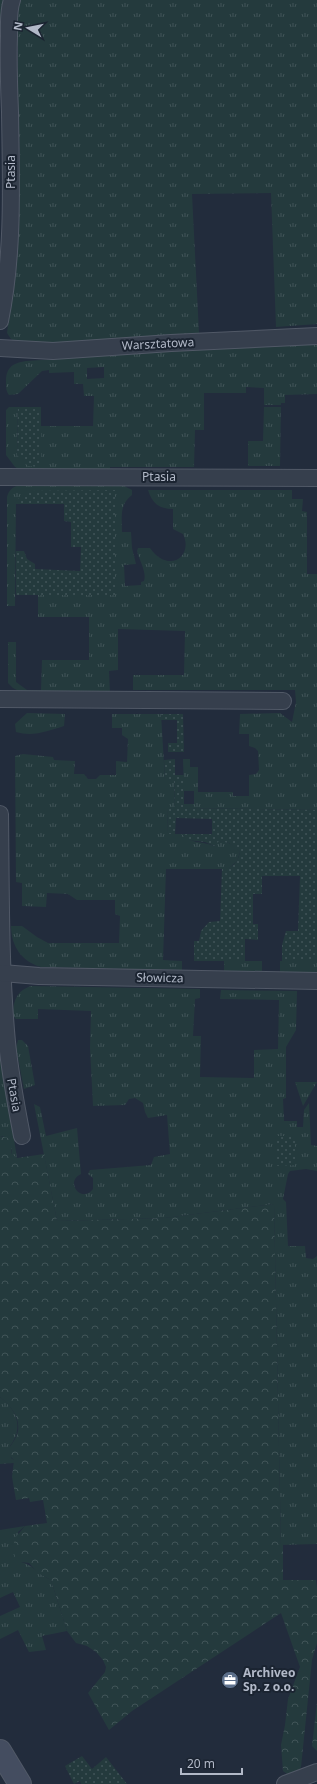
<svg xmlns="http://www.w3.org/2000/svg" width="317" height="1784" font-family="'Noto Sans',sans-serif">
	<style>
		.grass { fill: url(#grass-tufts); fill-rule: evenodd }
		.forest { fill: url(#forest-crowns) }
		.garden { fill: url(#garden-dots) }
		.lines { fill: none; stroke-linecap: round; stroke-linejoin: round }
		.street-casing { stroke: #515967; stroke-width: 18 }
		.secondary-casing { stroke: #515967; stroke-width: 24 }
		.street { stroke: #363f4d; stroke-width: 16 }
		.secondary { stroke: #444d60; stroke-width: 22 }
		.labels { text-anchor: middle; stroke-width: 4; stroke-linejoin: round; paint-order: stroke }
		.street-label { font-size: 12px; fill: #b2b9c8; stroke: #1b2431 }
		.poi-label { font-size: 12px; font-weight: bold; fill: #b2b9c8; stroke: #1b2431; text-anchor: start }
	</style>
	<defs>
		<pattern id="grass-tufts" width="24" height="20" patternUnits="userSpaceOnUse"><rect width="24" height="20" fill="#243a3d"/><path d="M3 7l-1-3M5 7V3M7 7l1-3M15 17l-1-3M17 17v-4M19 17l1-3" fill="none" stroke="#415458"/></pattern>
		<pattern id="forest-crowns" width="20" height="18" patternUnits="userSpaceOnUse"><rect width="20" height="18" fill="#243a3d"/><path d="M2 6a3 3 0 1 1 6 0M12 15a3 3 0 1 1 6 0" fill="none" stroke="#415458"/></pattern>
		<pattern id="garden-dots" width="8" height="8" patternUnits="userSpaceOnUse"><rect width="8" height="8" fill="#243a3d"/><path d="M2 2h.1M6 6h.1" fill="none" stroke="#415458" stroke-width="1.8" stroke-linecap="round"/></pattern>
	</defs>
	<rect width="100%" height="100%" fill="#222c3c"/>
	<g class="grass">
		<polygon points="0,0 317,0 317,324 276,327 271,193 192,194 199,333 53,345 17,343 11,339 7,333 15,271 16,217 20,156 17,94 18,47 9,32 0,29"/>
		<path d="M317 342V394L285 395V403H281V405H264V388L246 387V393H204V430H195L194 467H110V473L25 472 15 467 6 455V410L9 407H18L17 455 41 467V426H93L94 396H84L83 384H74V372L49 373V370L42 371 18 394 9 395C6 391 6 387 6 382 6 368 12 363 26 361ZM104 367V378L87 379V368Z"/>
		<polygon points="264,407 281,407 280,466 248,466 248,441 263,441"/>
		<path d="M99 484 124 486 132 490V495C119 505 122 517 122 532H131L132 548 136 564 124 565 125 586 141 585V582L144 581C147 572 139 560 137 551L138 548H150C168 574 194 557 183 534L173 529V509C159 509 152 503 148 490H292V499H303L302 511 307 512V574H317V810L184 808V804H194V791H184L183 759H190V767H198V792H233V796H249V775L256 774 259 770 258 751 255 748 249 746V734H239L240 714 280 713 292 722 296 702 295 690H133V675H184L185 631 118 629V670L109 671 110 694 23 693 13 688 8 683V642H16V682L27 690H41L42 660H89V617H38V595H115V490L16 501 15 606H7V497C9 490 12 487 20 485Z"/>
		<path d="M27 713 65 714 64 726C48 731 33 737 16 732L15 724Z"/>
		<path d="M112 714H161L165 780H174L175 808H168L167 834H182C189 844 204 841 214 846L218 841C228 841 234 845 240 852L237 861 228 869H166L163 960 182 961V970L41 967C22 962 11 946 11 926H22L37 937 48 943H119L120 916 115 914V900H77L68 894 47 893 46 907 22 906V883L16 882 15 756 23 754 53 757 54 760 75 761 74 774H84L88 779H96L100 775H116V761L127 762 128 739 122 735V728H112Z"/>
		<polygon points="224,961 262,961 262,972 224,971"/>
		<rect x="280" y="961" width="37" height="12"/>
		<path d="M31 986 200 989V998L195 999 193 1036H201L200 1077 254 1078V1050L278 1049 279 1000 220 999 221 990 297 991 296 1030 286 1047V1098L283 1099 284 1121H297V1127H303L304 1110 309 1103 311 1145 317 1146V1171L306 1169 290 1171 288 1174 283 1199 286 1202 288 1246H305L306 1258 313 1259 317 1256V1544L281 1545 274 1204 164 1218 57 1221 34 1104 40 1107 46 1136 77 1128 81 1174C64 1182 82 1204 93 1189V1178L88 1174 90 1170 151 1165 154 1157 170 1154 167 1115 148 1118 145 1112 143 1103 135 1098 129 1099 125 1105 93 1106 90 1048 91 1011 38 1009V1019H16L13 1016C13 1002 16 991 31 986Z"/>
		<polygon points="18,1040 22,1040 28,1046 35,1085 24,1089 16,1048"/>
		<polygon points="0,1050 2,1064 17,1158 11,1155 12,1150 3,1136 0,1136"/>
		<polygon points="295,1082 317,1082 303,1106"/>
		<path d="M0 1397C17 1410 24 1428 10 1446L11 1458 14 1460V1463L0 1464Z"/>
		<path d="M25 1526 18 1532 21 1562C32 1564 39 1575 51 1580L67 1631 42 1636 46 1650 29 1652 18 1630 0 1639V1616L20 1607 13 1592 0 1598V1530Z"/>
	</g>
	<g class="forest">
		<path d="M0 1136 8 1138 12 1145 11 1154 17 1158 44 1154 57 1221 164 1218 274 1204 281 1545H283V1580H316L317 1588V1643L312 1660 301 1767 298 1771 290 1776 283 1771 281 1745 285 1725 288 1699 300 1667 281 1613 132 1711 109 1730 88 1693 105 1672 106 1667 103 1660 96 1652 87 1646 76 1643 67 1631 51 1580 38 1573 29 1563 21 1562 15 1557 13 1547 15 1538 25 1526 47 1523 43 1500 30 1502 29 1498 16 1500 12 1477 14 1460 9 1455 8 1450C10 1446 13 1443 15 1439 24 1423 13 1407 0 1397Z"/>
		<polygon points="317,1702 317,1751 312,1746"/>
	</g>
	<g class="garden">
		<polygon points="18,407 41,407 41,467 28,466 17,455"/>
		<polygon points="115,490 115,595 16,595 16,551 24,551 27,559 35,564 35,569 80,571 81,547 71,547 71,522 64,521 64,504 16,504 16,501 27,491"/>
		<polygon points="161,714 183,714 184,752 168,752 168,743 177,743 177,720 161,720"/>
		<path d="M175 759V775H184V808L317 810V961H282V945L286 931H298L300 876H262V894H253V924H258V940L245 939V961H194V941H199L201 931 209 922 220 921 222 869C232 869 238 862 240 852L229 843 219 841 214 846 205 842 187 840 182 834H212V819L176 818 175 834H167L168 808H175L174 780H165L164 760Z"/>
		<polygon points="276,1136 295,1136 295,1165 275,1166"/>
		<polygon points="82,1756 92,1769 106,1757 127,1784 81,1784 80,1781 74,1784 65,1766"/>
	</g>
	<g class="lines">
		<defs>
			<g id="street">
				<path d="M0 321C14 252 11 182 10 112 9 87 8 61 9 36 9 24 8 11 12 0"/>
				<polyline points="0,348 53,351 171,343 317,336"/>
				<polyline points="0,477 317,478"/>
				<polyline points="0,699 283,701"/>
				<path d="M0 814C1 890 0 966 7 1042 10 1074 16 1105 22 1136"/>
				<polyline points="2,973 39,976 317,981"/>
				<polyline points="285,1784 317,1772"/>
			</g>
			<polyline id="secondary" points="0,1751 20,1784"/>
		</defs>
		<use href="#street" class="street-casing"/>
		<use href="#secondary" class="secondary-casing"/>
		<use href="#street" class="street"/>
		<use href="#secondary" class="secondary"/>
	</g>
	<defs>
		<symbol id="office-disc" viewBox="-11 -11 22 22"><circle r="9.5" fill="#5c6f8a" stroke="#1b2431"/><path d="M-6-3h4V-5.5h4V-3h4V5H-6ZM-1-4.5V-3h2v-1.5ZM-6 0V1H6V0Z" fill="#fff"/></symbol>
	</defs>
	<g fill-rule="evenodd">
		<use href="#office-disc" x="220" y="1670" width="20" height="20"/>
	</g>
	<g class="labels">
		<g class="street-label">
			<text transform="translate(11 172) rotate(-90)" y="4">Ptasia</text>
			<text transform="translate(158 344) rotate(-3)" y="4">Warsztatowa</text>
			<text x="159" y="481">Ptasia</text>
			<text transform="translate(160 978) rotate(1)" y="4">Słowicza</text>
			<text transform="translate(14 1095) rotate(80)" y="4">Ptasia</text>
		</g>
		<g class="poi-label">
			<text x="243" y="1677">Archiveo<tspan x="243" dy="14">Sp. z o.o.</tspan></text>
		</g>
	</g>
	<g transform="translate(28 28) rotate(280)" stroke="#1b2431" stroke-width="3" paint-order="stroke">
	<path d="M0-3L7 15L0 10L-7 15Z" fill="#b2b9c8"/>
	<text y="-6" font-size="11" font-weight="bold" text-anchor="middle" fill="#b2b9c8">N</text>
	</g>
	<path d="M181 1768v6h61v-6" fill="none" stroke="#b2b9c8" stroke-width="2"/>
	<text x="187" y="1768" font-size="12" fill="#b2b9c8" stroke="#1b2431" stroke-width="3" paint-order="stroke">20 m</text>
</svg>
